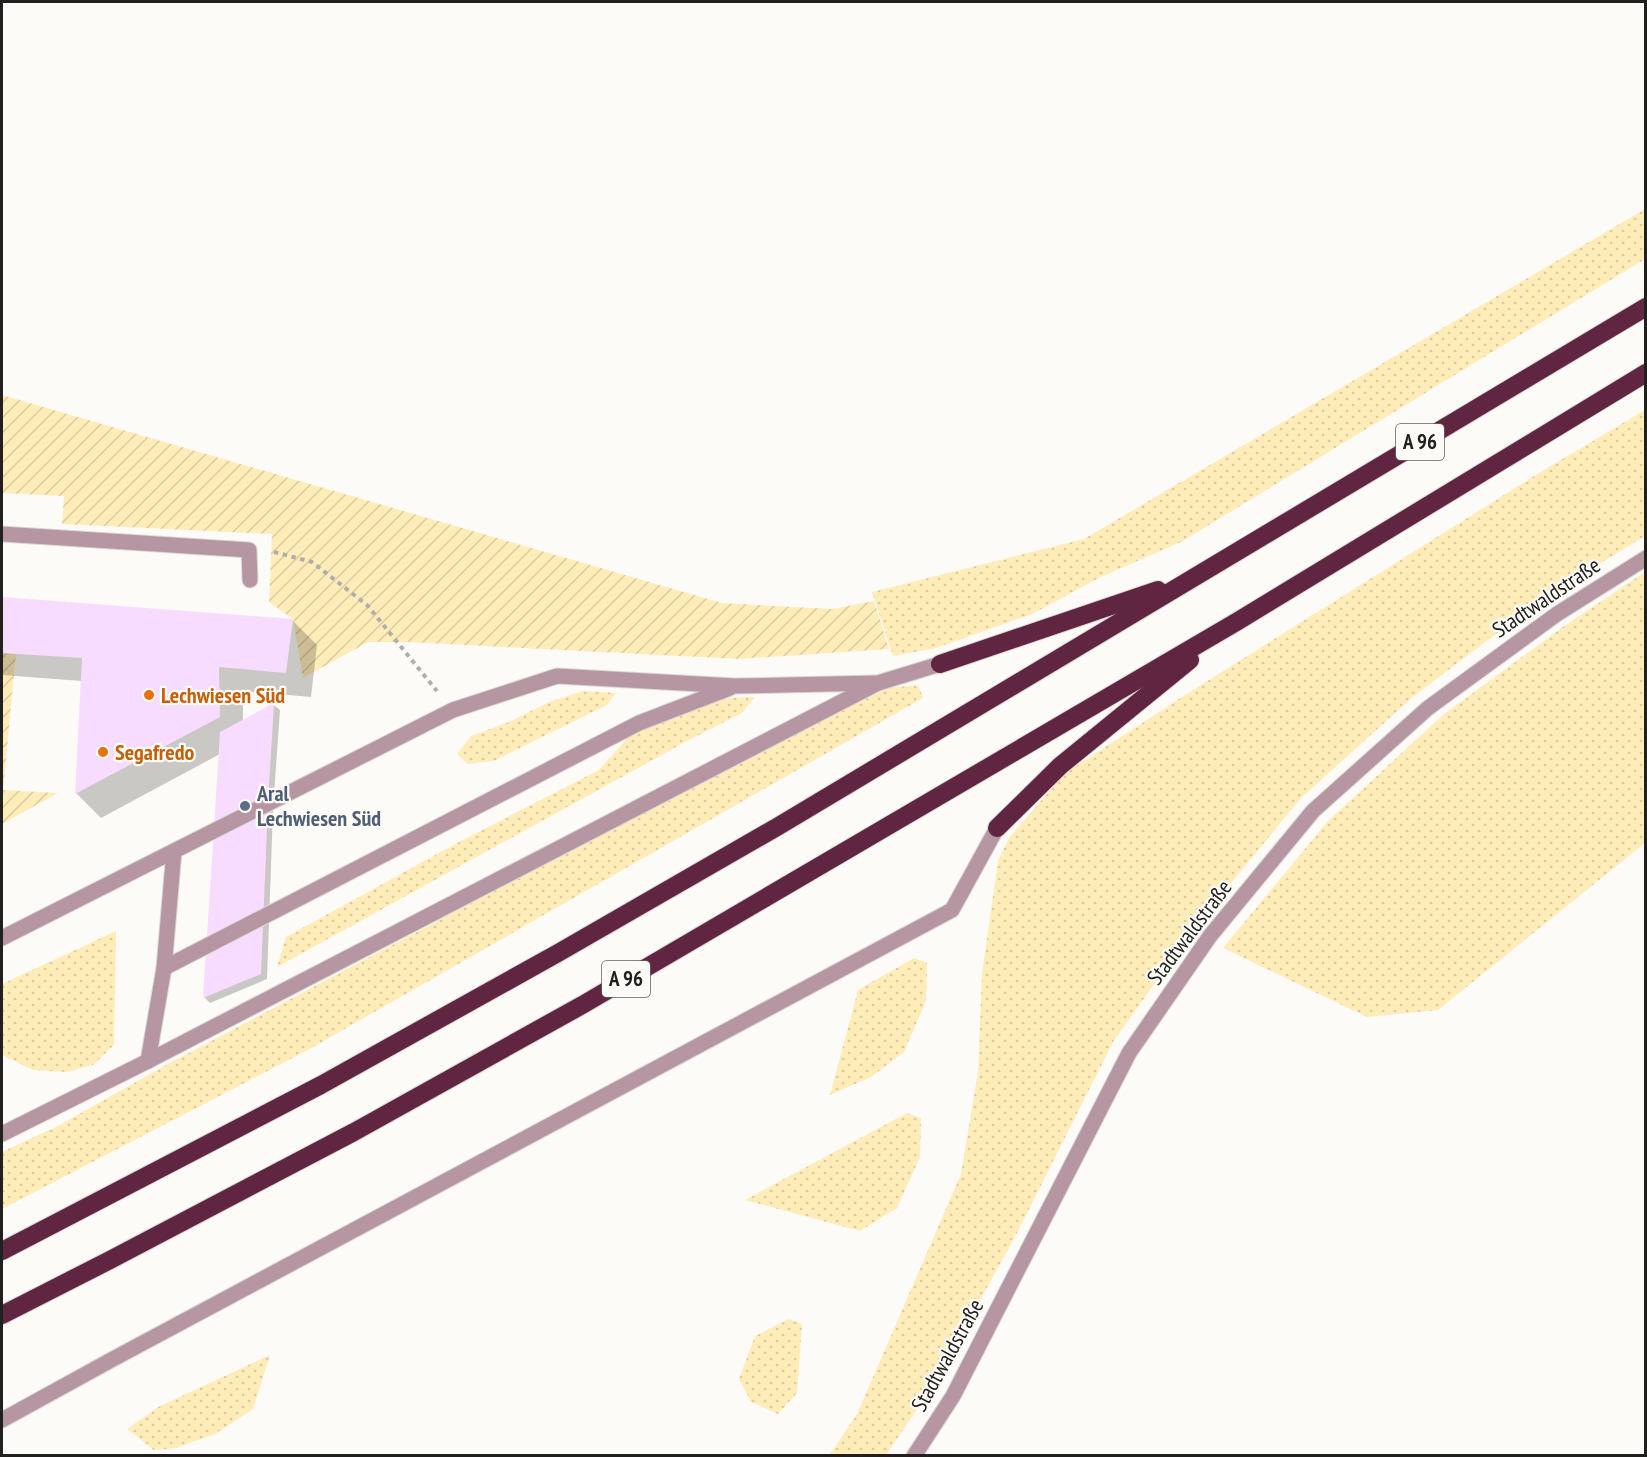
<svg xmlns="http://www.w3.org/2000/svg" width="1647" height="1457" font-family="'PT Sans Narrow',sans-serif">
	<style>
		.grass { fill: url(#grass-dots) }
		.garden { fill: url(#garden-furrows) }
		.shadow { fill: #0003 }
		.building { fill: #f8dcff }
		.lines { fill: none; stroke-linecap: round; stroke-linejoin: round }
		.lane-casing { stroke: #dad8d4; stroke-width: 17 }
		.street-casing { stroke: #dad8d4; stroke-width: 17 }
		.highway-casing { stroke: #dad8d4; stroke-width: 20 }
		.path { stroke: #b0aeab; stroke-width: 4; stroke-dasharray: 4.5 4.5; stroke-linecap: butt }
		.lane { stroke: #b696a2; stroke-width: 15 }
		.street { stroke: #b696a2; stroke-width: 15 }
		.highway { stroke: #602541; stroke-width: 18 }
		.food-dot { fill: #e8710a; stroke: #fdfbf7; stroke-width: 2 }
		.service-dot { fill: #5c6f8a; stroke: #fdfbf7; stroke-width: 2 }
		.labels { text-anchor: middle; stroke-width: 4.5; stroke-linejoin: round; paint-order: stroke }
		.shield { fill: #fdfbf7; stroke: #636260; stroke-width: 1.5 }
		.shield-label { font-size: 21px; font-weight: bold; fill: #21201f }
		.street-label { font-size: 22px; fill: #21201f; stroke: #fdfbf7 }
		.food-label { font-size: 22px; font-weight: bold; fill: #c56008; stroke: #fdfbf7; text-anchor: start }
		.service-label { font-size: 22px; font-weight: bold; fill: #4e5e75; stroke: #fdfbf7; text-anchor: start }
	</style>
	<defs>
		<pattern id="grass-dots" width="8" height="8" patternUnits="userSpaceOnUse" patternTransform="scale(1.5)"><rect width="8" height="8" fill="#ffedb9"/><path d="M2 2h.1M6 6h.1" fill="none" stroke="#dacb9f" stroke-width="1.8" stroke-linecap="round"/></pattern>
		<pattern id="garden-furrows" width="10" height="10" patternUnits="userSpaceOnUse" patternTransform="scale(1.5)"><rect width="10" height="10" fill="#ffedb9"/><path d="M-1 1l2-2M0 10L10 0M9 11l2-2" fill="none" stroke="#dacb9f"/></pattern>
	</defs>
	<rect width="100%" height="100%" fill="#fdfbf7"/>
	<g class="grass">
		<polygon points="1645,209 1645,259 1181,542 1101,577 1032,614 936,648 893,656 872,592 1084,539"/>
		<polygon points="1645,410 1645,536 1545,597 1414,696 1301,798 1197,924 1113,1042 1015,1237 934,1384 886,1455 829,1456 857,1414 961,1174 978,1072 982,974 998,861 1009,838 1064,774 1182,697 1539,473"/>
		<polygon points="1645,572 1645,843 1438,1010 1367,1017 1223,948 1328,821 1444,714 1567,624"/>
		<polygon points="918,685 923,698 308,1050 2,1209 2,1152 58,1126 166,1065 790,734 888,688"/>
		<polygon points="583,691 616,693 607,705 494,761 468,764 457,754 471,736 509,722 549,702"/>
		<polygon points="755,697 742,713 687,741 277,967 286,937 457,843 599,770 629,736 714,698"/>
		<polygon points="116,931 114,1045 93,1065 67,1072 33,1070 2,1055 2,984"/>
		<polygon points="914,958 927,963 926,1001 904,1052 871,1077 830,1095 858,990"/>
		<polygon points="907,1113 921,1118 920,1157 897,1208 860,1231 745,1200"/>
		<polygon points="789,1319 802,1324 797,1393 778,1414 751,1402 739,1379 755,1336"/>
		<polygon points="270,1355 253,1409 215,1434 176,1448 154,1450 127,1429 158,1407"/>
	</g>
	<g class="garden">
		<polygon points="2,395 722,603 832,609 874,601 889,649 739,659 407,642 368,642 303,678 293,619 269,602 272,534 62,524 64,496 2,493"/>
		<polygon points="2,653 16,654 3,790 58,793 2,824"/>
	</g>
	<polygon class="shadow" points="2,598 293,621 317,645 311,697 243,691 243,722 274,705 280,710 273,810 267,979 210,1003 205,998 220,754 101,818 76,793 82,681 2,675"/>
	<g class="building">
		<polygon points="2,597 293,619 286,673 219,667 220,717 75,794 82,658 2,653"/>
		<polygon points="274,703 268,803 261,974 203,998 220,732"/>
	</g>
	<g class="lines">
		<defs>
			<g id="lane">
				<polyline points="2,534 249,550 250,580"/>
				<polyline points="2,938 453,710 557,676 735,686 875,683"/>
				<polyline points="164,968 639,723 730,688"/>
				<polyline points="148,1061 164,968 174,851"/>
				<polyline points="2,1134 148,1061 878,683 940,664"/>
				<polyline points="2,1420 113,1359 952,910 997,828"/>
			</g>
			<polyline id="street" points="914,1456 953,1396 1129,1053 1210,936 1313,811 1428,708 1557,614 1646,558"/>
			<g id="highway">
				<polyline points="940,664 1158,590"/>
				<polyline points="997,828 1060,766 1190,660"/>
				<polyline points="2,1251 321,1085 558,953 777,827 1646,307"/>
				<polyline points="2,1315 110,1260 354,1132 584,1004 1238,621 1646,373"/>
			</g>
		</defs>
		<use href="#lane" class="lane-casing"/>
		<use href="#street" class="street-casing"/>
		<use href="#highway" class="highway-casing"/>
		<polyline class="path" points="274,552 312,562 367,605 437,691"/>
		<use href="#lane" class="lane"/>
		<use href="#street" class="street"/>
		<use href="#highway" class="highway"/>
	</g>
	<g class="food-dot">
		<circle cx="149" cy="695" r="6"/>
		<circle cx="103" cy="752" r="6"/>
	</g>
	<circle class="service-dot" cx="245" cy="806" r="6"/>
	<g class="labels">
		<g class="shield">
			<rect x="1396" y="424" width="48" height="36" rx="4.5"/>
			<rect x="602" y="961" width="48" height="36" rx="4.5"/>
		</g>
		<g class="shield-label">
			<text x="1420" y="449">A 96</text>
			<text x="626" y="986">A 96</text>
		</g>
		<g class="street-label">
			<text transform="translate(1546 597) rotate(-34)" y="8">Stadtwaldstraße</text>
			<text transform="translate(1189 932) rotate(-53)" y="8">Stadtwaldstraße</text>
			<text transform="translate(947 1355) rotate(-61)" y="8">Stadtwaldstraße</text>
		</g>
		<g class="food-label">
			<text x="161" y="703">Lechwiesen Süd</text>
			<text x="115" y="760">Segafredo</text>
		</g>
		<g class="service-label">
			<text x="257" y="801">Aral<tspan x="257" dy="25">Lechwiesen Süd</tspan></text>
		</g>
	</g>
	<rect width="1647" height="1457" fill="none" stroke="#21201f" stroke-width="6"/>
</svg>
